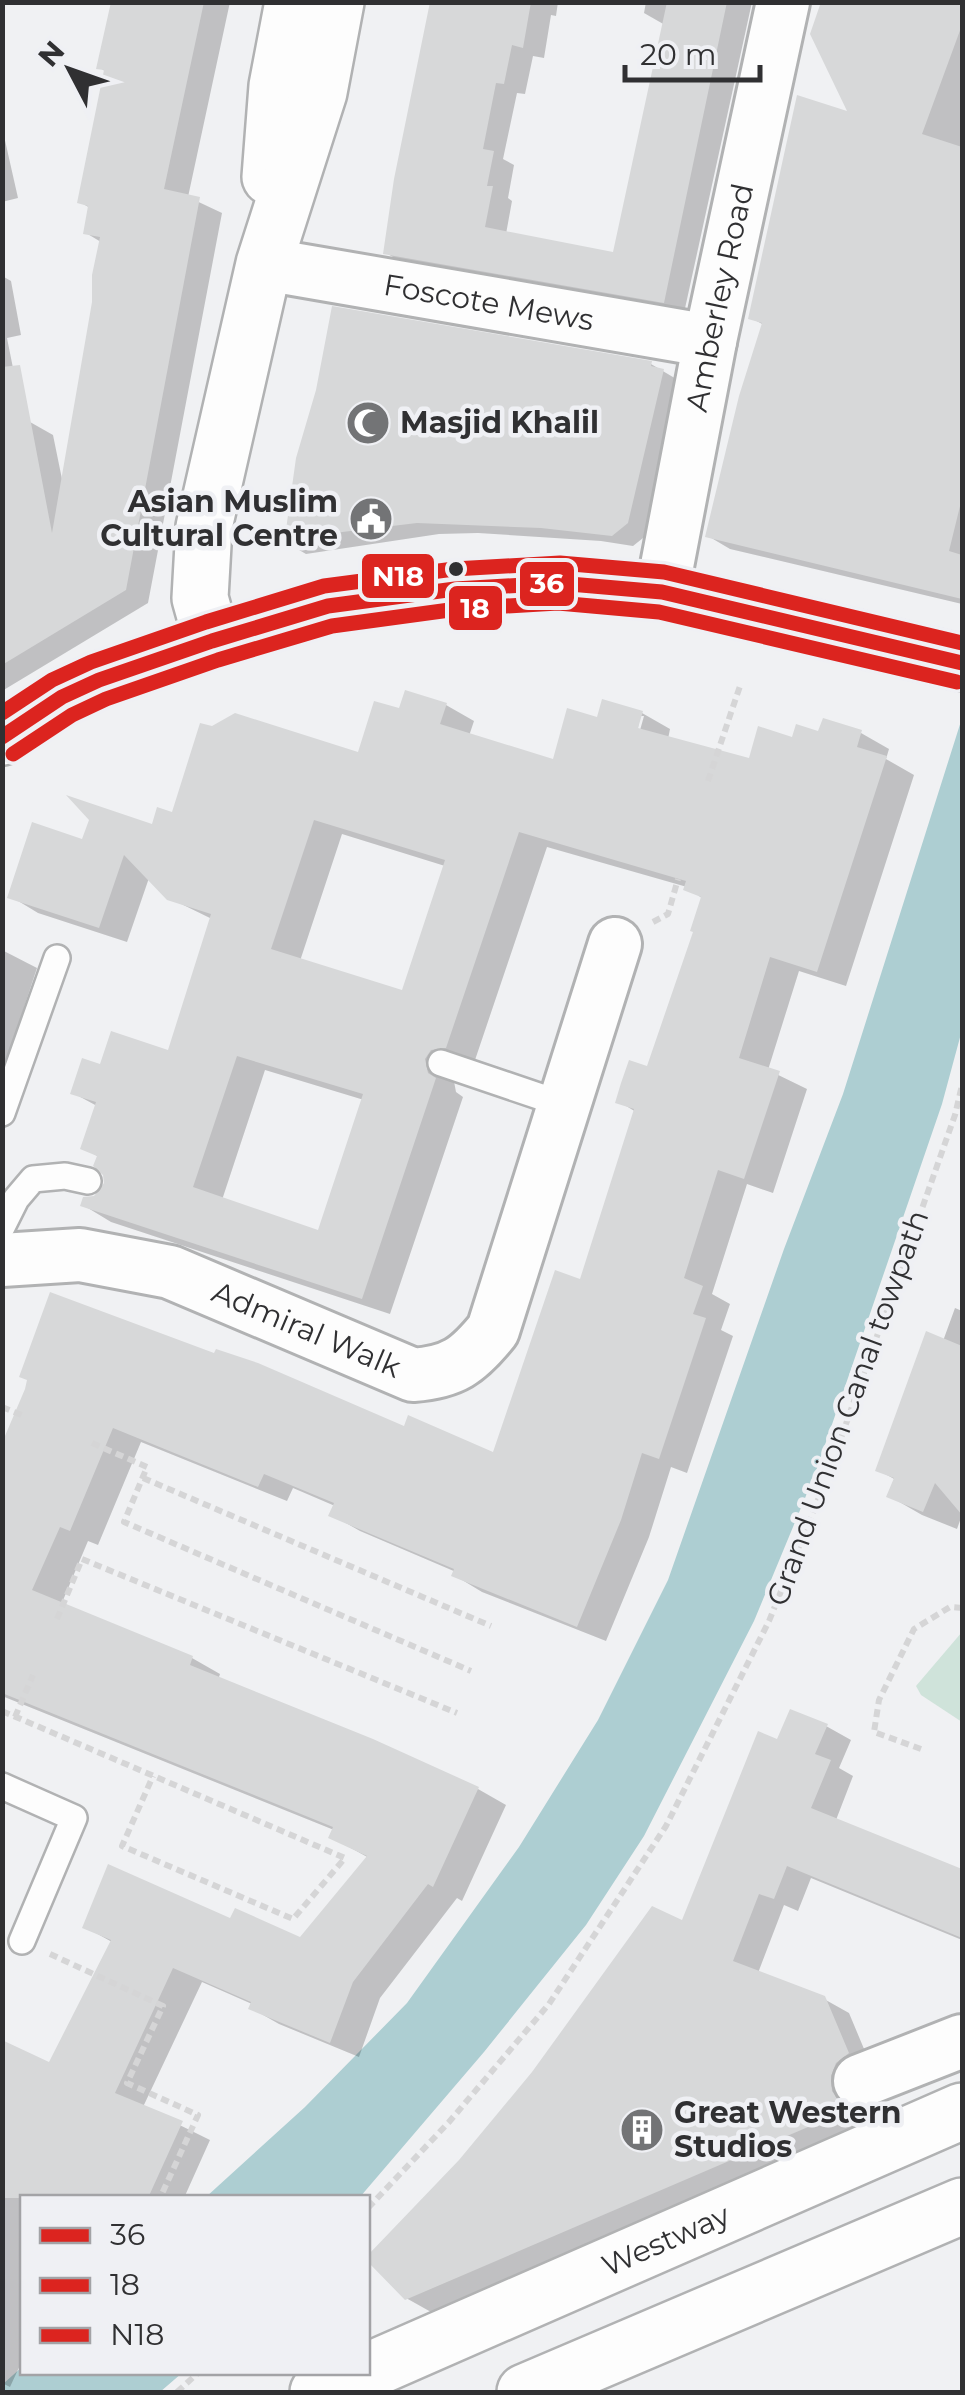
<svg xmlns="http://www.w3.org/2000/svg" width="965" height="2395" font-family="Montserrat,sans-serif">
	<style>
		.green { fill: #cfe3da }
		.water { fill: #adced2 }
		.shadow { fill: #0003; fill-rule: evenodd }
		.building { fill: #d7d8d9; fill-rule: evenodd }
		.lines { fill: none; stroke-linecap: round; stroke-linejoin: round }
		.service-casing { stroke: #b1b2b3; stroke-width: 30 }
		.minor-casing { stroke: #b1b2b3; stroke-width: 58 }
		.tertiary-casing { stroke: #b1b2b3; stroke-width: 60 }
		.primary-casing { stroke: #b1b2b3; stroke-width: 60 }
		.trunk-casing { stroke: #b1b2b3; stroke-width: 60 }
		.path { stroke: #d5d5d6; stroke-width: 6; stroke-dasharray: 8 5; stroke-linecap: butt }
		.service { stroke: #fdfdfd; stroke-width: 25 }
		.minor { stroke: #fdfdfd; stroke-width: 52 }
		.tertiary { stroke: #fdfdfd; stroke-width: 55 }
		.primary { stroke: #fdfdfd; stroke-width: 55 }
		.trunk { stroke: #fdfdfd; stroke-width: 55 }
		.bus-1-casing { stroke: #eff0f4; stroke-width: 22 }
		.bus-2-casing { stroke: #eff0f4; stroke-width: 22 }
		.bus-3-casing { stroke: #eff0f4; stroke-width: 22 }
		.bus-1 { stroke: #dc241f; stroke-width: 15 }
		.bus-2 { stroke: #dc241f; stroke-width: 15 }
		.bus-3 { stroke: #dc241f; stroke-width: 15 }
		.bus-dot { fill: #303032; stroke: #eff0f4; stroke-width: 4 }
		.labels { text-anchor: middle; stroke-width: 9; stroke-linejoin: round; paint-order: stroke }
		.street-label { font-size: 30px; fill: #303032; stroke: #eff0f4 }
		.poi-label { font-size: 30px; font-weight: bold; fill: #303032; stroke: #eff0f4; text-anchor: start }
		.line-badge { stroke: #eff0f4; stroke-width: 4 }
		.badge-label { font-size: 28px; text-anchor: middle; font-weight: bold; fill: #fff }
	</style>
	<rect width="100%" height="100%" fill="#f0f1f3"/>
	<polygon class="green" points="962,1632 962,1722 921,1695 916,1686"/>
	<g class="water">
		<polygon points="962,718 962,1030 942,1104 815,1474 754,1621 644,1836 586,1925 484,2052 360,2197 206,2197 305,2107 407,2003 519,1847 598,1720 668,1580 784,1249 843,1094"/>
		<polygon points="22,2367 22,2372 182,2373 160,2392 3,2392 3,2384"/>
	</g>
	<g class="shadow">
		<polygon points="114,2 230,2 188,197 222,213 148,603 2,691 2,271 4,277 11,281 21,335 7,338 24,423 30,422 53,435 63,484 95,302 101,242 86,233 90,208 80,202 106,72 99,67"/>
		<polygon points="432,2 558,2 556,16 551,15 544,58 533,56 525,94 517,93 503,159 514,165 508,198 512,201 506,234 615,255 665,25 644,13 646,2 752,2 684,313 407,265 386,253"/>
		<polygon points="823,2 962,2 962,604 730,549 708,536 764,325 751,318 851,115"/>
		<polygon points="2,127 18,198 2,202"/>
		<polygon points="651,364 683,383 648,534 633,546 601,541 478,533 439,534 306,554 287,543"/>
		<path d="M446 705 474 721 469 736 555 762 599 720 642 713 670 729 668 739 750 761 793 740 820 734 824 721 861 733 889 749 886 759 914 775 846 986 799 971 768 1070 807 1089 773 1193 747 1184 712 1294 730 1304 721 1330 733 1336 687 1473 671 1467 649 1537 606 1641 482 1592 454 1575 456 1572 360 1531 332 1515 335 1506 293 1488 287 1501 141 1442 98 1545 88 1541 61 1605 192 1658 220 1674 218 1680 478 1789 506 1805 462 1901 457 1898 380 1998 359 2057 279 2024 251 2008 252 2004 202 1982 143 2107 210 2140 184 2198H22V2361L10 2387 2 2383V2043L50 2066 112 1942 85 1927 232 1921 300 1940 369 1858 331 1837 334 1830 2 1696V1448L27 1390 405 1430 495 1456 582 1282 636 1112 618 1101 649 1069 696 932 703 899 687 887 547 847 474 1063 453 1076 456 1092 463 1097 390 1314 111 1222 83 1205 95 1198 107 1184 99 1157 83 1148 97 1106 73 1093 102 1067 169 1053 212 919 169 898 149 878 127 942 38 913 10 896 84 842 154 827 174 815 360 755 400 711ZM639 716H644L637 741ZM342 834 445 866 403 993 300 961ZM265 1070 364 1100 319 1233 222 1200Z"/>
		<polygon points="2,950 37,968 2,1074"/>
		<polygon points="955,1308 962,1311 962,1515 957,1529 922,1515 889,1496 896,1480 878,1470 943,1341"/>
		<polygon points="826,1726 851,1740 839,1768 853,1776 836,1820 962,1872 962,1940 811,1878 798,1911 784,1905 758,1973 824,1999 849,2013 872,2068 854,2090 855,2107 871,2123 431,2312 406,2298 368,2258 683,1923 779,1742"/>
	</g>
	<g class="building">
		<polygon points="111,2 204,2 164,189 200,197 126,590 2,665 2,367 20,365 52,533 92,302 92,275 100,237 83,234 88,206 77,203 104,70 96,69"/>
		<polygon points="430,2 531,2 523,48 512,45 504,84 496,83 483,149 494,151 487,186 493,186 485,227 613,252 667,2 727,2 664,303 383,254 394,179"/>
		<polygon points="821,2 962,2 962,25 922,134 962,147 962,498 949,551 962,555 962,599 705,537 739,396 762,323 748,319 797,95 847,111 810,34"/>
		<polygon points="332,306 652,361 651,366 664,369 628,523 612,536 541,528 417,523 334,533 284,544 296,458 316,390"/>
		<path d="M405 690 447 703 440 724 553 759 567 708 597 717 602 699 643 711 638 728 749 758 758 726 792 737 796 724 818 731 823 718 862 730 857 747 887 756 817 972 770 957 739 1058 780 1071 744 1179 718 1170 684 1278 703 1286 693 1314 706 1318 659 1459 642 1453 621 1520 577 1627 451 1576 454 1569 328 1516 334 1503 264 1474 258 1487 113 1428 70 1531 60 1527 32 1590 193 1656 190 1665 373 1739 479 1787 433 1887 428 1884 353 1982 330 2043 248 2009 251 2002 173 1968 115 2093 183 2121 148 2198H2V2040L49 2062 111 1940 82 1928 108 1864 230 1918 235 1908 300 1937 367 1856 328 1838 333 1827 2 1693V1443L25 1389 27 1380 19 1377 50 1292 214 1353 216 1349 258 1363 404 1426 408 1415 493 1452 555 1270 580 1279 634 1109 615 1103 621 1083 629 1060 647 1066 693 932 690 931 701 897 683 890 686 881 519 832 446 1048 431 1050 425 1059 428 1073 436 1078 362 1299 80 1206 83 1197 94 1196 104 1183 103 1175 93 1166 97 1156 80 1149 96 1102 70 1094 82 1058 100 1064 111 1031 168 1050 211 914 167 900 124 855 99 928 7 898 32 822 82 839 89 820 66 795 152 824 157 807 172 812 200 723 212 726 235 713 358 752 374 701 399 708ZM314 820 445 860 402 990 271 949ZM237 1056 363 1094 318 1230 193 1187Z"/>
		<polygon points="926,1331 962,1346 962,1515 935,1483 923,1512 886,1497 894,1478 875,1471"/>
		<polygon points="790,1709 828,1724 815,1754 831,1760 811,1808 962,1869 962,1938 787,1866 774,1899 759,1894 733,1961 825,1996 849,2053 836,2063 831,2076 832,2091 841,2104 850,2109 405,2300 368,2262 368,2255 459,2160 532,2072 652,1906 682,1920 758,1731 777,1739"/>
	</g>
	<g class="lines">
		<defs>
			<g id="service">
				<polyline points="441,1063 565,1105"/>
				<polyline points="2,1113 57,958"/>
				<polyline points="2,1227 16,1199 33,1179 65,1176 88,1181"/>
				<polyline points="2,1786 74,1818 22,1941"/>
			</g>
			<g id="minor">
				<path id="s1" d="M264 264 710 341"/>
				<path id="s2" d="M662 592 710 341 783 2"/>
				<path id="s3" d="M2 1260 80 1255 170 1272 413 1375C453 1372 468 1361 493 1330L615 944"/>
				<polyline points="860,2081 962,2041"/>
			</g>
			<g id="tertiary">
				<polyline points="270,177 277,86 293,2"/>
				<polyline points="212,641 200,598 204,527 264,264 319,92 336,2"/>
			</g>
			<polyline id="primary" points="2,737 62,697 99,680 212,641 328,606 455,589 558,583 662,592 962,663"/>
			<g id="trunk">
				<path id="s4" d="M368 2371 962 2111"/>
				<polyline points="318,2392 364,2372"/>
				<polyline points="525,2392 962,2206"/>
			</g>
		</defs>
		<use href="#service" class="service-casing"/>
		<use href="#minor" class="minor-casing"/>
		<use href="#tertiary" class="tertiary-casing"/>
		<use href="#primary" class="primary-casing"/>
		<use href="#trunk" class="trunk-casing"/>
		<g class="path">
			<polyline points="708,781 740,686"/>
			<polyline points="653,922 668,914 678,879"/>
			<polyline points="2,1407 24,1416"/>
			<polyline points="92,1443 147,1467 124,1522 471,1671"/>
			<polyline points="143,1478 491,1626"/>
			<polyline points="57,1619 82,1559 457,1713"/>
			<polyline points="2,1711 345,1858 293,1919 122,1846 153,1776"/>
			<polyline points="15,1717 33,1675"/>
			<polyline points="921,1749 874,1732 879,1700 914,1629 950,1607 962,1608"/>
			<polyline points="50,1954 163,2006 127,2083 198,2115 160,2198"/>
			<polyline points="368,2208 449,2122 549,2004 666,1826 769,1621 828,1475 955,1115 962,1085"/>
			<polyline points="177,2392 199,2372"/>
		</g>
		<use href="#service" class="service"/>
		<use href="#minor" class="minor"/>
		<use href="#tertiary" class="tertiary"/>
		<use href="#primary" class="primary"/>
		<use href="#trunk" class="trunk"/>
		<defs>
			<polyline id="bus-1" points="2,737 62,697 99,680 212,641 328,606 455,589 558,583 662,592 962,663"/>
			<polyline id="bus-2" points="13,754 72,715 106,699 218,660 332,626 457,609 558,603 659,612 957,682"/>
			<polyline id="bus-3" points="2,713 52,680 91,662 206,622 324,586 454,569 560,563 664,572 962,643"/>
		</defs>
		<use href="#bus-1" class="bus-1-casing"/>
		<use href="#bus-2" class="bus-2-casing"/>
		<use href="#bus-3" class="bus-3-casing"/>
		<use href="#bus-1" class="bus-1"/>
		<use href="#bus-2" class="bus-2"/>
		<use href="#bus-3" class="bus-3"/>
	</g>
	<defs>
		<symbol id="mosque-disc" viewBox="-11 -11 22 22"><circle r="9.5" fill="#737476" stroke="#eff0f4"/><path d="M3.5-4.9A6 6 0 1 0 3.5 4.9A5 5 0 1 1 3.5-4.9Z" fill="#fff"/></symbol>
		<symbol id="civic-disc" viewBox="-11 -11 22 22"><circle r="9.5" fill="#737476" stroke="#eff0f4"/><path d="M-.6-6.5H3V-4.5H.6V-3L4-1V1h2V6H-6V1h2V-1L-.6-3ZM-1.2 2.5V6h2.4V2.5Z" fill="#fff"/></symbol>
		<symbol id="building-disc" viewBox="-11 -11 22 22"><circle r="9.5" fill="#737476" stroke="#eff0f4"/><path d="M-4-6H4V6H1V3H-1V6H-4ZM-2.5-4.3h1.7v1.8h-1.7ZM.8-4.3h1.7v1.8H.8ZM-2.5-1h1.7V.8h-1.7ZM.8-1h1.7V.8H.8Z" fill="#fff"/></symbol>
	</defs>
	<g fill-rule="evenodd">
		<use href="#mosque-disc" x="343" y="398" width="50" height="50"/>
		<use href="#civic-disc" x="346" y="494" width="50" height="50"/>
		<use href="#building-disc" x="617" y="2105" width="50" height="50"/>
	</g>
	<circle class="bus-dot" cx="456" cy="569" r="9"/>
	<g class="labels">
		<g class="street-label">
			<text dy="10" stroke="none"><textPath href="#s2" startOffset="300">Amberley Road</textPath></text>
			<text dy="10" stroke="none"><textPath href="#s1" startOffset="228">Foscote Mews</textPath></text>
			<text dy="10" stroke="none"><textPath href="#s3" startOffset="318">Admiral Walk</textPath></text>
			<text transform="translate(848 1408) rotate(-70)" y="10">Grand Union Canal towpath</text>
			<text dy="10" stroke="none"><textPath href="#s4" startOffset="325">Westway</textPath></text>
		</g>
		<g class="poi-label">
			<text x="400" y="433">Masjid Khalil</text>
			<text x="338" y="512" text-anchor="end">Asian Muslim<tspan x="338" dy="34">Cultural Centre</tspan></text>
			<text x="674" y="2123">Great Western<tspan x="674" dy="34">Studios</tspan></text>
		</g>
	</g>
	<g class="line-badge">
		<rect x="360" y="552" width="76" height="48" rx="10" fill="#dc241f"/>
		<rect x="518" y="560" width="58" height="48" rx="10" fill="#dc241f"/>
		<rect x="447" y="584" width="57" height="48" rx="10" fill="#dc241f"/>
	</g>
	<g class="badge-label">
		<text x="398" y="586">N18</text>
		<text x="547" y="593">36</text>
		<text x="475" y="618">18</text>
	</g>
	<rect width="965" height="2395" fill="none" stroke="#303032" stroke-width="10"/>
	<rect x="20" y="2195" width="350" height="180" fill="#eff0f4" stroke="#a3a3a6" stroke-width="2.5"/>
	<rect x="40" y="2228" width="50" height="15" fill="#dc241f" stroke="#a3a3a6" stroke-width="2.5"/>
	<text x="110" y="2245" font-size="30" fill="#303032">36</text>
	<rect x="40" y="2278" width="50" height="15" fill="#dc241f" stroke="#a3a3a6" stroke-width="2.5"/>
	<text x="110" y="2295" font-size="30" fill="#303032">18</text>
	<rect x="40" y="2328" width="50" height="15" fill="#dc241f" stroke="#a3a3a6" stroke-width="2.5"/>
	<text x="110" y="2345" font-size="30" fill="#303032">N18</text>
	<g transform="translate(70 70) rotate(311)" stroke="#eff0f4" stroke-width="8" paint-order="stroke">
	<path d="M0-8L18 38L0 25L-18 38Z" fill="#303032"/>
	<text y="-15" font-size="28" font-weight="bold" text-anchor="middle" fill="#303032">N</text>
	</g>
	<path d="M625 65v15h135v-15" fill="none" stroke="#303032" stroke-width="5"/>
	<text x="640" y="65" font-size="30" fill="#303032" stroke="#eff0f4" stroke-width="8" paint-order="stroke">20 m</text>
</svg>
